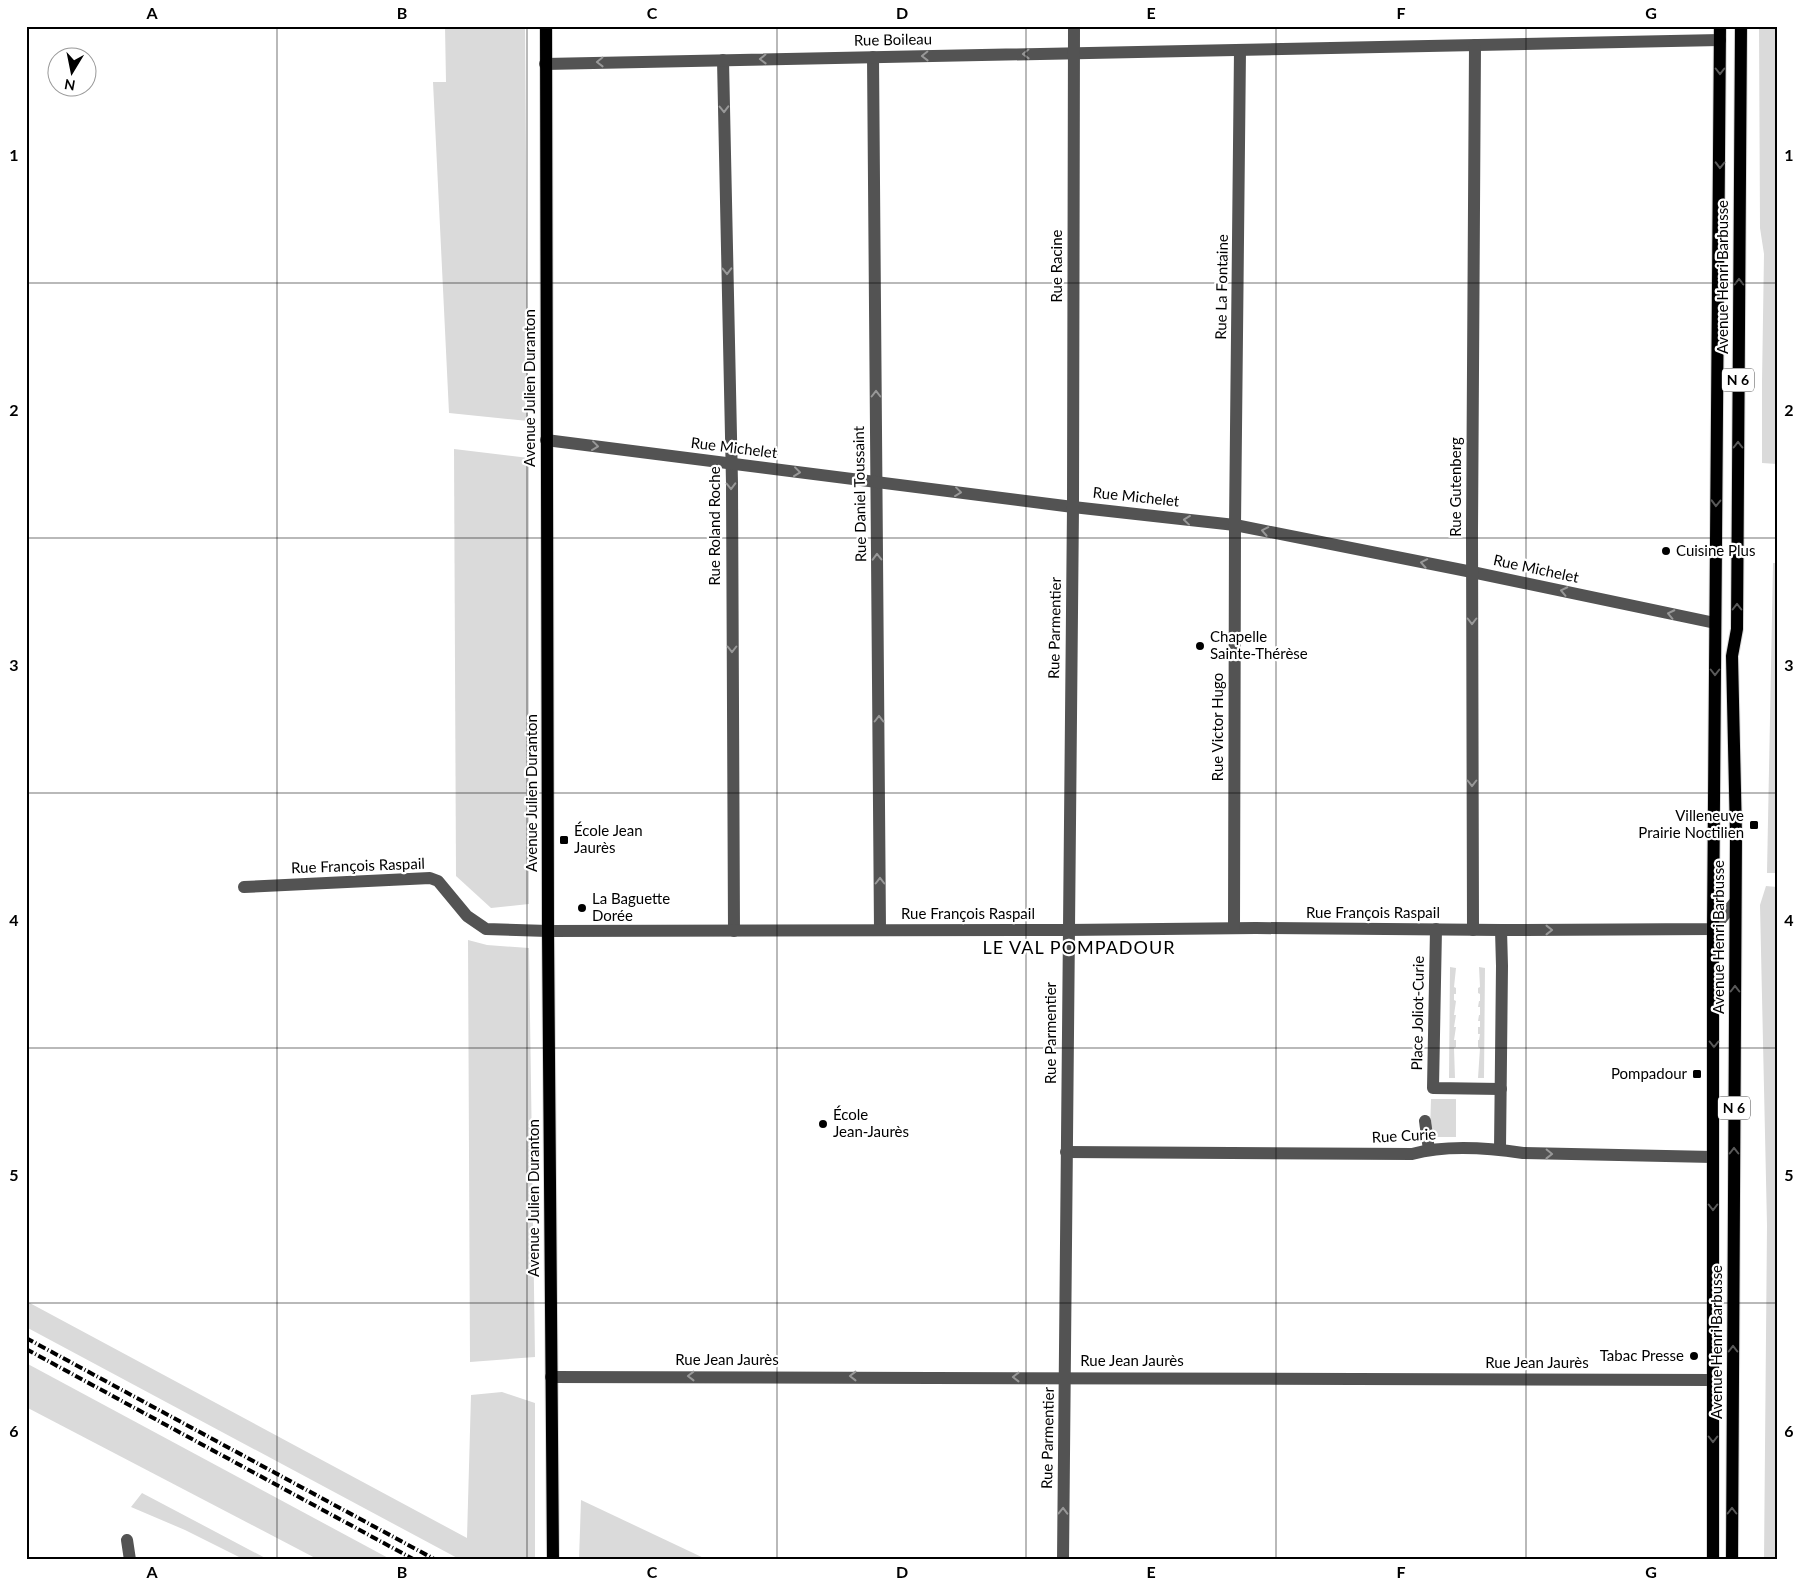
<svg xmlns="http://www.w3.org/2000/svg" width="1803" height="1586" font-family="Lato,sans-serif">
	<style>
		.green { fill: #dadada }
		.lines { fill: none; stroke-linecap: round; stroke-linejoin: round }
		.major-casing { stroke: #dbdbdb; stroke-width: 14 }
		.minor { stroke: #535353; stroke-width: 12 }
		.major { stroke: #000; stroke-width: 12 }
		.rail { stroke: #000; stroke-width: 4; stroke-dasharray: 8 2.5 1 2.5; stroke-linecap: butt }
		.oneway { stroke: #989898 }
		.oneway2 { stroke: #595959 }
		.grid { fill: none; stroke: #000; stroke-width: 1; stroke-opacity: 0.55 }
		.poi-dot { fill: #000; stroke: #fff; stroke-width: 2 }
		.labels { text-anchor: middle; stroke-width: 4.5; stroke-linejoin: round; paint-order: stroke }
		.shield { fill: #fff; stroke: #4c4c4c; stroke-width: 1 }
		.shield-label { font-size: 14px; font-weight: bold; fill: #000 }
		.street-label { font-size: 15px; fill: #000; stroke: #fff }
		.poi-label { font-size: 15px; fill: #000; stroke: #fff; text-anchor: start }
		.quarter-label { font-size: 18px; letter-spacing: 1px; fill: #000; stroke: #fff }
		.neatline { fill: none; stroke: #000; stroke-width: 2 }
		.grid-label { font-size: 16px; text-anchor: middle; font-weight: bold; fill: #000 }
	</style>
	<rect width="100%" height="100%" fill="#fff"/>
	<g class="green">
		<polygon points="445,26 525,26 528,421 449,413 433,82 446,82"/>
		<polygon points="1759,26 1777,26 1777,464 1762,463 1762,382 1764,254 1760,228"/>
		<polygon points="454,449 529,458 529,904 491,908 456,876"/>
		<polygon points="1773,563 1777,563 1777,873 1767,873"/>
		<polygon points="1766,886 1777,887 1777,1560 1764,1560 1767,1225 1760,905"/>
		<polygon points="468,940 487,945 529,948 535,1357 470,1362"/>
		<polygon points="1450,967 1456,968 1454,987 1456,988 1456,994 1454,994 1454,1000 1456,1001 1454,1015 1456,1015 1454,1027 1456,1027 1454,1040 1456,1040 1456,1047 1454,1048 1455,1078 1449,1078"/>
		<polygon points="1479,967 1485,968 1484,1078 1478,1078 1480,1048 1478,1047 1478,1040 1479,1040 1480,1034 1478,1034 1478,1027 1480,1027 1480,1021 1478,1021 1479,1015 1480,1015 1480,1007 1478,1007 1479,1001 1480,1001 1480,994 1478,993 1478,988 1480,987"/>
		<polygon points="1431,1099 1456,1099 1456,1137 1433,1137 1430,1132"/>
		<polygon points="26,1301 467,1538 471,1395 502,1392 535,1403 535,1560 461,1560 26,1327"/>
		<polygon points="26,1363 392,1560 319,1560 26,1407"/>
		<polygon points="142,1493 269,1560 245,1560 185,1530 131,1507"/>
		<polygon points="581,1500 708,1560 579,1560"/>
	</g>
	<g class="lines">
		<defs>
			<g id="major">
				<polyline points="546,26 548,931 553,1560"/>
				<polyline points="1713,1560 1713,929 1720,26"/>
				<polyline points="1732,1560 1736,835 1732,656 1737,629 1741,26"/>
			</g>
		</defs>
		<use href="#major" class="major-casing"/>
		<g class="minor">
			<polyline points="873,57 880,930"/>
			<polyline points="723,60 732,483 734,931"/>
			<polyline points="545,64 1720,40"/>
			<polyline points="546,440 1073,507 1235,525 1472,572 1715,623"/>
			<polyline points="244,887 430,878 438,881 467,916 486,929 548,931 1067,930 1256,928 1501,930 1713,929 1735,902"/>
			<polyline points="1234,928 1235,525 1240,50"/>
			<polyline points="1436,929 1433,1088 1501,1089"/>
			<polyline points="1473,930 1472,532 1475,45"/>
			<polyline points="1425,1121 1429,1150"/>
			<polyline points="1500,1149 1502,966 1501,930"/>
			<path d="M1066 1152 1412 1154C1445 1145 1489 1148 1523 1153L1713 1157"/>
			<polyline points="551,1377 1713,1380"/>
			<polyline points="127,1540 130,1560"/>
			<polyline points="1063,1560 1073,507 1074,26"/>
		</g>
		<use href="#major" class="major"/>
		<g class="rail">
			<polyline points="26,1338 436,1560"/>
			<polyline points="26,1349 415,1560"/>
		</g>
	</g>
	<defs><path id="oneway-chevron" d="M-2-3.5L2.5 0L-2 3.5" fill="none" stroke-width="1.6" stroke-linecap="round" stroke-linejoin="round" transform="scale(1.25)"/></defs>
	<g class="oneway">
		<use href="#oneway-chevron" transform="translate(1026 54) rotate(179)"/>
		<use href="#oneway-chevron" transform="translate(925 56) rotate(179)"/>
		<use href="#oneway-chevron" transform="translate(763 59) rotate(179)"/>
		<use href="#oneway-chevron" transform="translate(600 62) rotate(179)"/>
		<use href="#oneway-chevron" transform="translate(724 109) rotate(89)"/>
		<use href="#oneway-chevron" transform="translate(727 271) rotate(89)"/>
		<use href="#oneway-chevron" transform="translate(876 394) rotate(-90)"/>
		<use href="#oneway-chevron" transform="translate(595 446) rotate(7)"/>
		<use href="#oneway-chevron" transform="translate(797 472) rotate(7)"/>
		<use href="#oneway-chevron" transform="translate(731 486) rotate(89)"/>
		<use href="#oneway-chevron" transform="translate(958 492) rotate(7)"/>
		<use href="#oneway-chevron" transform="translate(1187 520) rotate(-174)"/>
		<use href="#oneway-chevron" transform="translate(1265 531) rotate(-169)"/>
		<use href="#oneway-chevron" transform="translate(877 557) rotate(-91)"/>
		<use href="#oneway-chevron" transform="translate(1424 563) rotate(-169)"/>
		<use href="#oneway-chevron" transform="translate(1564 591) rotate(-168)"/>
		<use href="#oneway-chevron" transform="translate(1671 614) rotate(-168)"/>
		<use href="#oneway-chevron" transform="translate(1472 621) rotate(90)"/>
		<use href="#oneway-chevron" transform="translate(732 649) rotate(90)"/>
		<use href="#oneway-chevron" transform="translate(879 719) rotate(-90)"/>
		<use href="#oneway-chevron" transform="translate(1472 783) rotate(90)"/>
		<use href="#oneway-chevron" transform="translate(880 881) rotate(-90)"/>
		<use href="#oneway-chevron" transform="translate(1549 930)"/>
		<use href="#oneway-chevron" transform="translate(1549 1154) rotate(1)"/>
		<use href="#oneway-chevron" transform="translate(691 1376) rotate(-180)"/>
		<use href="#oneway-chevron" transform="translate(853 1376) rotate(-180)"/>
		<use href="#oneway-chevron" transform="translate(1016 1377) rotate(180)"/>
		<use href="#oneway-chevron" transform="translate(1063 1511) rotate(-89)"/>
	</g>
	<g class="oneway2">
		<use href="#oneway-chevron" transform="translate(1720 71) rotate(90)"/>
		<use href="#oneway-chevron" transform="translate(1720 165) rotate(91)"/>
		<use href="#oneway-chevron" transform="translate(1739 282) rotate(-90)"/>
		<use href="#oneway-chevron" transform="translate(1738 445) rotate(-90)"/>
		<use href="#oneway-chevron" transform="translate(1716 503) rotate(91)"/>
		<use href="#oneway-chevron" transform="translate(1737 607) rotate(-90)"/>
		<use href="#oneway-chevron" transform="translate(1715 672) rotate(90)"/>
		<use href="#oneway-chevron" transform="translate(1735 989) rotate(-90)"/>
		<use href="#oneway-chevron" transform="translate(1714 1044) rotate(90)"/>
		<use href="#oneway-chevron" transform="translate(1734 1151) rotate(-90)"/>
		<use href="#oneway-chevron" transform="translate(1713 1207) rotate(90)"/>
		<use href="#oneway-chevron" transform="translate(1733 1349) rotate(-90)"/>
		<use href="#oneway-chevron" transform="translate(1713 1439) rotate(90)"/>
		<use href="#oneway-chevron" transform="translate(1732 1511) rotate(-90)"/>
	</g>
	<path class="grid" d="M277 26V1560M527 26V1560M777 26V1560M1026 26V1560M1276 26V1560M1526 26V1560M26 283H1777M26 538H1777M26 793H1777M26 1048H1777M26 1303H1777"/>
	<g class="poi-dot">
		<circle cx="1666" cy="551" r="5"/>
		<circle cx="1200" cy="646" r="5"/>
		<rect x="1749" y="820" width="10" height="10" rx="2.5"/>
		<rect x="559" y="835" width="10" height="10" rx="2.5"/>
		<circle cx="582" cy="908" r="5"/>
		<rect x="1692" y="1069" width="10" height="10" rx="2.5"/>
		<circle cx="823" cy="1124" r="5"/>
		<circle cx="1694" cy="1356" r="5"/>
	</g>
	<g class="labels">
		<g class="shield">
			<rect x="1722" y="368.5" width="32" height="23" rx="4"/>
			<rect x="1718" y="1096.5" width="32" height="23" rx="4"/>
		</g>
		<g class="shield-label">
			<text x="1738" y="385">N 6</text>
			<text x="1734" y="1113">N 6</text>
		</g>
		<g class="street-label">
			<text transform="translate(893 40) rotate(-1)" y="5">Rue Boileau</text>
			<text transform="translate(1057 266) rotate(-90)" y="5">Rue Racine</text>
			<text transform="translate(1723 277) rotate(-90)" y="5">Avenue Henri Barbusse</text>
			<text transform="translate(1222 287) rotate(-89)" y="5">Rue La Fontaine</text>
			<text transform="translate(530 388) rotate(-90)" y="5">Avenue Julien Duranton</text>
			<text transform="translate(734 448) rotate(7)" y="5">Rue Michelet</text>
			<text transform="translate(1456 487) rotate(-90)" y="5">Rue Gutenberg</text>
			<text transform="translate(860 494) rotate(-91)" y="5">Rue Daniel Toussaint</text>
			<text transform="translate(1136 497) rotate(6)" y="5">Rue Michelet</text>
			<text transform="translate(715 526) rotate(-90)" y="5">Rue Roland Roche</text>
			<text transform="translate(1536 569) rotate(12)" y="5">Rue Michelet</text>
			<text transform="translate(1055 628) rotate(-89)" y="5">Rue Parmentier</text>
			<text transform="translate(1218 727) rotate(-90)" y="5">Rue Victor Hugo</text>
			<text transform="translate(532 793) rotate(-90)" y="5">Avenue Julien Duranton</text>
			<text transform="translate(358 866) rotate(-2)" y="5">Rue François Raspail</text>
			<text x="1373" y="918">Rue François Raspail</text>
			<text x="968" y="919">Rue François Raspail</text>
			<text transform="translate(1719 937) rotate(-90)" y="5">Avenue Henri Barbusse</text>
			<text transform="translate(1418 1013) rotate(-89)" y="5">Place Joliot-Curie</text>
			<text transform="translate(1051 1033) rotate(-90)" y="5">Rue Parmentier</text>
			<text transform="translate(1404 1136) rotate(-3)" y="5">Rue Curie</text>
			<text transform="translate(534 1198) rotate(-90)" y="5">Avenue Julien Duranton</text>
			<text transform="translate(1717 1342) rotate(-90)" y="5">Avenue Henri Barbusse</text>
			<text x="727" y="1365">Rue Jean Jaurès</text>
			<text x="1132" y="1366">Rue Jean Jaurès</text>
			<text x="1537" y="1368">Rue Jean Jaurès</text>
			<text transform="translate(1048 1438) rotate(-89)" y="5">Rue Parmentier</text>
		</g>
		<g class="poi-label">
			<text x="1676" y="556">Cuisine Plus</text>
			<text x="1210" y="642">Chapelle<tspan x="1210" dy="17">Sainte-Thérèse</tspan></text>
			<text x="1744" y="821" text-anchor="end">Villeneuve<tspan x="1744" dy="17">Prairie Noctilien</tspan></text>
			<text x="574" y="836">École Jean<tspan x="574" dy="17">Jaurès</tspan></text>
			<text x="592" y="904">La Baguette<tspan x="592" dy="17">Dorée</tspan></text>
			<text x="1687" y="1079" text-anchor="end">Pompadour</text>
			<text x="833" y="1120">École<tspan x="833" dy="17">Jean-Jaurès</tspan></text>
			<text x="1684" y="1361" text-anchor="end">Tabac Presse</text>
		</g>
		<g class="quarter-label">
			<text x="1079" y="954">LE VAL POMPADOUR</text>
		</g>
	</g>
	<rect width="1803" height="1586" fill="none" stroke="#ffffff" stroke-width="55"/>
	<g transform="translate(72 72) rotate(190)"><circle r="24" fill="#ffffff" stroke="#999999"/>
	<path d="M0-4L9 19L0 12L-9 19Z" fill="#000000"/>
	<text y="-8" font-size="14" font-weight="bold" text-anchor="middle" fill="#000000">N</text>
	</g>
	<rect x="28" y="28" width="1748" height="1530" class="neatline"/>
	<g class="grid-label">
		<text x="152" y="19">A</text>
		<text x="402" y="19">B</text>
		<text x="652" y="19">C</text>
		<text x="902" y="19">D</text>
		<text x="1151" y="19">E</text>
		<text x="1401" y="19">F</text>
		<text x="1651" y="19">G</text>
		<text x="14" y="161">1</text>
		<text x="1789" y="161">1</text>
		<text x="14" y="416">2</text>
		<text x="1789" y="416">2</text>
		<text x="14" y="671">3</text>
		<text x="1789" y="671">3</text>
		<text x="14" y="926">4</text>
		<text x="1789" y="926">4</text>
		<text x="14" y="1181">5</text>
		<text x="1789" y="1181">5</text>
		<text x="14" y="1437">6</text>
		<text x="1789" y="1437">6</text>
		<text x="152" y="1578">A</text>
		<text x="402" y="1578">B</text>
		<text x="652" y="1578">C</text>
		<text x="902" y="1578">D</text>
		<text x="1151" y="1578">E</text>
		<text x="1401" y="1578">F</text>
		<text x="1651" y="1578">G</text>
	</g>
</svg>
